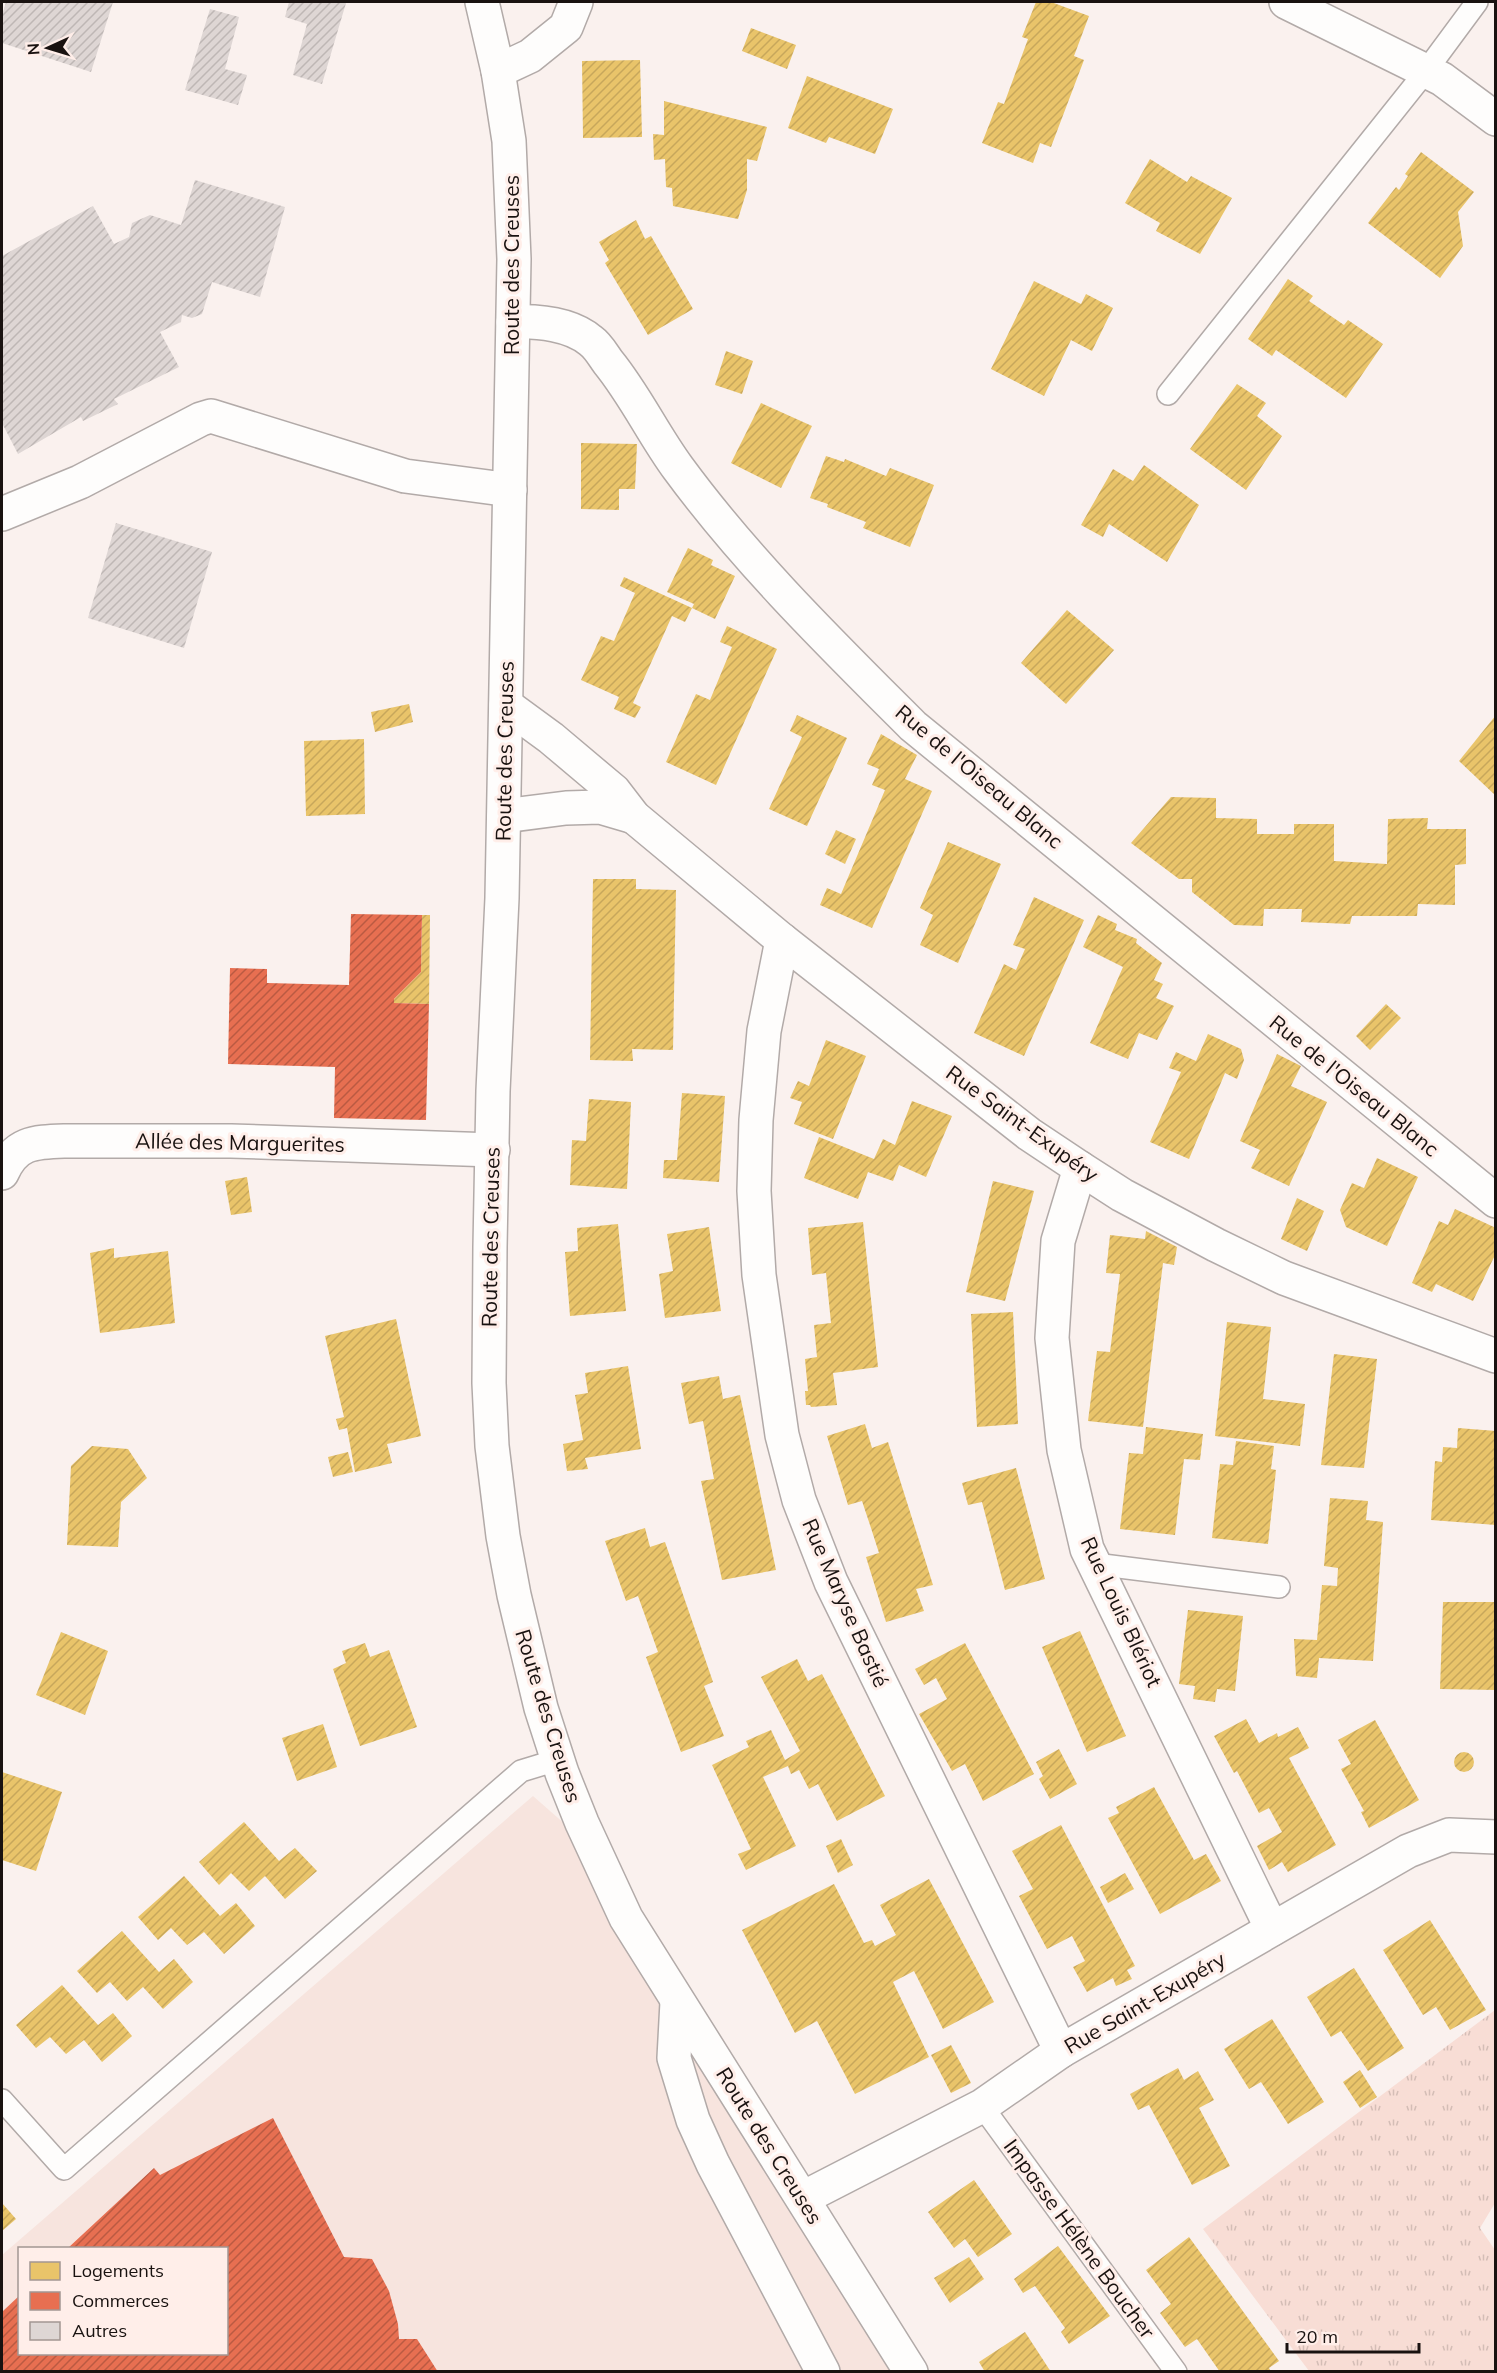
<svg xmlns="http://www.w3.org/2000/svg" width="1497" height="2373" font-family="Mulish,sans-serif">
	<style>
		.built { fill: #f7e4de; fill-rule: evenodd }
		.grass { fill: url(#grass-tufts) }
		.homes { fill: url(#homes-hatch) }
		.shops { fill: url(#shops-hatch) }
		.building { fill: url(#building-hatch) }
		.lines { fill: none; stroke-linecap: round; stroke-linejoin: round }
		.service-casing { stroke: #b2aaa8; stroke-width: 24 }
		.minor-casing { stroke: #b2aaa8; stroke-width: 36 }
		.secondary-casing { stroke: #b2aaa8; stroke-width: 36 }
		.service { stroke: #fefdfc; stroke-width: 21 }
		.minor { stroke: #fefdfc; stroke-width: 33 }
		.secondary { stroke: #fefdfc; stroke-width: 33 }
		.labels { text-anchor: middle; stroke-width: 6; stroke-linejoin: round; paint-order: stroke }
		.street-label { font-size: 21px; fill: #191210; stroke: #ffeee9 }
	</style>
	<defs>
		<pattern id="grass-tufts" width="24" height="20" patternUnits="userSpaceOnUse" patternTransform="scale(1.5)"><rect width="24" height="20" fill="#f8ddd5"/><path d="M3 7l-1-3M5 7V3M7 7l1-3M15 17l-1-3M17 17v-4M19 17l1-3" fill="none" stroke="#d4bdb6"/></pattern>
		<pattern id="homes-hatch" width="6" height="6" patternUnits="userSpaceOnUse" patternTransform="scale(1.5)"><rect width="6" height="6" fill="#e9c46a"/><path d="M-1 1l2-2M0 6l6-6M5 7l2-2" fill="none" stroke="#c7a75b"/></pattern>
		<pattern id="shops-hatch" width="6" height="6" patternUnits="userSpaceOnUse" patternTransform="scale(1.5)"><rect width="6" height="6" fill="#e76f51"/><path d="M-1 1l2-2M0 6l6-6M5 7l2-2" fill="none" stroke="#ba5a42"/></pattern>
		<pattern id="building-hatch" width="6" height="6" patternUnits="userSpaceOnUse" patternTransform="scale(1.5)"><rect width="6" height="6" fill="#ded6d4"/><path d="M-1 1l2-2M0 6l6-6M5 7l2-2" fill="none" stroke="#beb7b5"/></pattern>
	</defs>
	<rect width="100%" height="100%" fill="#faf1ee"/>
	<path class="built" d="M533 1796 591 1847 911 2371H2V2255ZM20 2248H226V2354H20Z"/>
	<polygon class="grass" points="1495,2010 1495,2203 1480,2228 1495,2250 1495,2371 1309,2371 1203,2229"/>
	<g class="homes">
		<polygon points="1036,2 1051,2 1089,16 1074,56 1084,60 1051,147 1040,143 1033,163 982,143 998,102 1004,104 1028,39 1022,37"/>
		<polygon points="751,28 796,45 787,69 742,51"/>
		<polygon points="640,60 642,137 583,138 582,61"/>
		<polygon points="807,76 893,109 875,154 829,137 826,143 788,128"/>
		<polygon points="664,101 767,127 757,161 747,159 747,190 738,219 673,206 672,188 666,187 665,159 654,160 653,134 664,135"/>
		<polygon points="1421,152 1474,192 1458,212 1463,246 1440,278 1368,223 1396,187 1399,190 1408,176 1405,174"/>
		<polygon points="1150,159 1187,182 1191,176 1232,198 1200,254 1156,231 1160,223 1125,203"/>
		<polygon points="636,220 645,239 651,236 693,309 648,335 605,263 609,260 599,242"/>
		<polygon points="1288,279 1313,296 1309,301 1344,325 1348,320 1383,344 1346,398 1276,350 1272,356 1248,339"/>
		<polygon points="1034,281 1081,304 1086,294 1113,308 1092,351 1071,340 1044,396 991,369"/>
		<polygon points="726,351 753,361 742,394 715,385"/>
		<polygon points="1237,384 1266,403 1257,416 1282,436 1246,490 1190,449"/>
		<polygon points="761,403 812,426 781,488 731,463"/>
		<polygon points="581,443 637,444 635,489 619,489 619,510 581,509"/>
		<polygon points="826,456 844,462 845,459 886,476 890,468 934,485 910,547 863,528 866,522 827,507 828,504 810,498"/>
		<polygon points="1144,465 1199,505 1167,562 1109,524 1103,537 1081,525 1113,469 1133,481"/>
		<polygon points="688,548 713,560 711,565 735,576 715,619 692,608 694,604 667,592"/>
		<polygon points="624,577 692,608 685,622 672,616 633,703 641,707 635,718 614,709 619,697 581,680 601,636 614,641 635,593 620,586"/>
		<polygon points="1067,610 1114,650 1066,704 1021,663"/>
		<polygon points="727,626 777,649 716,785 666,762 696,694 710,700 732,647 720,642"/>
		<polygon points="409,704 413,722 375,732 371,712"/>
		<polygon points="797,715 847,738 807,826 769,809 802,737 790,731"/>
		<polygon points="1496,715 1496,796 1459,761"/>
		<polygon points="881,734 917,755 905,779 932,791 872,928 820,905 827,888 841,894 885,790 872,785 879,769 867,764"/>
		<polygon points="364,739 365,814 306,816 304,741"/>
		<polygon points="1171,797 1216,798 1216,818 1257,819 1257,834 1294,834 1294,824 1334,824 1334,861 1387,864 1388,819 1428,818 1427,829 1466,829 1466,864 1455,865 1455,905 1418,904 1417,916 1352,916 1350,924 1301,922 1302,909 1264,909 1263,926 1234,925 1192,892 1192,879 1179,879 1131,843"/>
		<polygon points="836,830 856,839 845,864 825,854"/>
		<polygon points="948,842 1001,864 958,963 920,945 933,915 920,908"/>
		<polygon points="593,879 636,879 636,889 676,890 673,1050 632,1049 633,1061 590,1060"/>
		<polygon points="1034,897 1084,920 1024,1056 974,1033 1004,964 1016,970 1025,949 1013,945"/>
		<polygon points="422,915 430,915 429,1004 394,1003 394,999 421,972"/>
		<polygon points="1098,915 1117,924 1115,930 1137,939 1136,943 1162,963 1154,980 1163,984 1156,998 1174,1006 1157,1040 1139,1033 1128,1059 1090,1043 1123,967 1083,947"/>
		<polygon points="1386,1004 1401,1018 1370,1050 1356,1036"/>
		<polygon points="1208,1034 1241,1049 1244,1060 1237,1079 1225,1073 1189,1159 1150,1142 1181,1072 1169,1068 1176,1052 1196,1061"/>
		<polygon points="826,1040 866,1056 833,1139 794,1124 802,1102 790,1098 798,1081 809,1086"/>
		<polygon points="1277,1054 1301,1066 1291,1086 1327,1102 1289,1186 1251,1168 1260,1150 1240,1141"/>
		<polygon points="682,1093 725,1096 719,1182 663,1178 664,1160 677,1160"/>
		<polygon points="589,1099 631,1102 627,1189 570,1185 572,1140 586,1141"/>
		<polygon points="912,1101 952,1116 926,1177 899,1165 893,1181 868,1172 858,1199 804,1178 819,1137 874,1159 883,1139 895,1145"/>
		<polygon points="1377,1158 1418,1177 1387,1246 1346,1227 1340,1210 1352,1183 1364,1188"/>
		<polygon points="247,1177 252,1212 231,1215 225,1181"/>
		<polygon points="993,1181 1034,1191 1005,1301 966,1292"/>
		<polygon points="1297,1198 1324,1211 1307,1251 1281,1239"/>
		<polygon points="1455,1209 1496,1228 1496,1253 1473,1301 1436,1284 1432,1292 1412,1283 1439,1221 1448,1225"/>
		<polygon points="863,1222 878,1367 833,1373 837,1405 811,1407 810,1405 806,1405 805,1391 808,1391 805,1359 817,1357 814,1325 831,1323 826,1273 812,1275 808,1228"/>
		<polygon points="618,1224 626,1311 570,1316 565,1252 578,1251 577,1228"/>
		<polygon points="709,1227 721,1311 665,1318 659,1274 673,1271 667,1234"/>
		<polygon points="1146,1231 1177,1247 1174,1265 1163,1263 1143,1427 1088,1421 1097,1351 1110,1352 1120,1274 1106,1273 1110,1235 1145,1239"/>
		<polygon points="114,1248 114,1258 168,1251 175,1323 100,1333 90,1253"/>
		<polygon points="1013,1312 1018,1424 977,1427 971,1314"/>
		<polygon points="396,1319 421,1436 387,1444 392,1463 355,1472 347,1428 339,1430 336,1419 344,1417 325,1336"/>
		<polygon points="1227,1322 1271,1327 1263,1399 1305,1404 1300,1446 1215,1436"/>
		<polygon points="1334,1354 1377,1359 1364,1468 1321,1465"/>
		<polygon points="628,1366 641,1449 585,1458 588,1469 567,1471 563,1444 583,1440 575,1395 588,1393 585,1373"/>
		<polygon points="719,1376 723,1399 740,1395 776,1570 722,1580 701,1481 714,1479 703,1421 689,1424 681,1383"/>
		<polygon points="865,1424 872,1448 888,1442 933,1585 916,1589 924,1611 886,1622 866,1557 879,1553 871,1528 862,1501 848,1505 827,1436"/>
		<polygon points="1146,1427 1203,1434 1200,1460 1184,1459 1175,1535 1120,1529 1129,1453 1143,1454"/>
		<polygon points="1458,1428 1496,1431 1496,1525 1431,1520 1435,1461 1442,1462 1443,1447 1457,1448"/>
		<polygon points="1236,1441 1274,1446 1271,1469 1276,1470 1268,1544 1212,1538 1220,1464 1233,1465"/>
		<polygon points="92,1446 128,1449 147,1478 121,1502 118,1547 67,1545 71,1466"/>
		<polygon points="348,1452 353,1472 333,1477 328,1457"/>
		<polygon points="1016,1468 1045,1579 1005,1590 982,1502 968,1505 962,1483"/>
		<polygon points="1330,1498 1368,1501 1366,1520 1383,1522 1373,1661 1319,1658 1317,1678 1296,1676 1294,1639 1317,1640 1322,1585 1337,1586 1338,1568 1324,1566"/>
		<polygon points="645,1528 650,1547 665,1542 713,1682 704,1686 724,1736 681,1752 646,1657 658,1652 638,1596 626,1601 605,1541"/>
		<polygon points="1443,1602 1496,1602 1496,1690 1440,1689"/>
		<polygon points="1188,1610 1243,1616 1235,1691 1217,1689 1215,1702 1193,1699 1195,1686 1179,1684"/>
		<polygon points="1080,1631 1126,1736 1087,1752 1042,1647"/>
		<polygon points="61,1632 108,1651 85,1715 36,1695"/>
		<polygon points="365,1643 370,1657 389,1650 417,1727 360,1746 333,1669 346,1663 342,1651"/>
		<polygon points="965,1643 1034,1774 983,1801 965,1764 952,1771 919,1714 947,1699 936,1678 924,1685 915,1669"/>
		<polygon points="797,1659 808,1681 822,1674 885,1796 837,1821 818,1784 809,1789 799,1770 791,1774 788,1766 763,1777 796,1846 746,1870 738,1854 751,1849 712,1765 749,1747 746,1741 771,1730 785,1760 800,1751 761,1677"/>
		<polygon points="1246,1719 1259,1743 1277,1733 1278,1737 1298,1727 1309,1748 1289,1758 1336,1845 1288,1872 1282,1862 1269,1870 1257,1846 1282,1832 1269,1808 1259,1813 1237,1771 1234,1773 1214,1736"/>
		<polygon points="1375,1720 1419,1800 1369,1828 1361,1812 1364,1811 1341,1769 1351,1764 1338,1740"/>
		<polygon points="323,1724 337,1767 297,1781 282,1738"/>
		<polygon points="1059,1749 1077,1784 1050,1799 1039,1779 1043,1776 1036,1762"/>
		<circle cx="1464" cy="1762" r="10"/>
		<polygon points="2,1772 62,1792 36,1871 2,1860"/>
		<polygon points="1154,1787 1194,1860 1206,1854 1221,1881 1160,1914 1108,1818 1119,1813 1116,1807"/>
		<polygon points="244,1822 279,1861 295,1848 317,1871 285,1899 265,1876 249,1891 231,1873 219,1885 199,1862"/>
		<polygon points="1061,1825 1135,1966 1127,1970 1132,1979 1116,1986 1113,1978 1087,1992 1073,1967 1085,1961 1072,1936 1047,1949 1019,1896 1033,1889 1012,1851"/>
		<polygon points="841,1839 853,1865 838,1873 826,1846"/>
		<polygon points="1125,1873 1134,1889 1108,1903 1100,1887"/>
		<polygon points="184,1876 220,1916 236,1903 255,1926 224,1954 204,1932 187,1945 171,1928 158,1940 138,1917"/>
		<polygon points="929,1879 994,2002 943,2029 914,1971 893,1982 929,2057 855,2094 817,2021 795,2033 742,1930 834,1884 864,1943 872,1940 875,1946 896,1935 880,1905"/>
		<polygon points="1430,1920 1486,2010 1450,2030 1436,2007 1423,2015 1383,1950"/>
		<polygon points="122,1931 159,1972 174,1959 193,1982 163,2009 143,1987 127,2001 110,1982 97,1993 77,1971"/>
		<polygon points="1354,1968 1404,2048 1368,2071 1341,2031 1331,2037 1307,1997"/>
		<polygon points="62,1985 98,2025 113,2013 132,2036 102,2062 84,2040 66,2054 50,2037 36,2048 16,2025"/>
		<polygon points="1272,2019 1324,2102 1288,2124 1261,2082 1249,2089 1224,2049"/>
		<polygon points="951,2045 971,2083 951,2093 931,2055"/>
		<polygon points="1178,2068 1184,2080 1198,2071 1214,2100 1199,2108 1230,2166 1192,2185 1149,2105 1138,2110 1130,2094"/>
		<polygon points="1360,2070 1377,2097 1360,2108 1343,2082"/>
		<polygon points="974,2180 1012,2234 978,2257 965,2239 954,2248 928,2212"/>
		<polygon points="2,2203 16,2219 2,2231"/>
		<polygon points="1189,2237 1279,2361 1269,2368 1271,2372 1220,2372 1197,2339 1185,2347 1160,2313 1171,2304 1146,2270"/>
		<polygon points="1058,2246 1110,2316 1069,2344 1061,2332 1065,2328 1035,2286 1023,2293 1014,2279"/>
		<polygon points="969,2257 984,2279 950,2303 934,2278"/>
		<polygon points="1025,2332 1051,2372 985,2372 979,2362"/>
	</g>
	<g class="shops">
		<polygon points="351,914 422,915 421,972 394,999 394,1003 429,1004 426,1120 334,1118 335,1067 228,1064 230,968 267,969 267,983 349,985"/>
		<polygon points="273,2118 344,2257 372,2259 389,2291 398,2324 399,2339 417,2339 438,2372 2,2372 2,2312 20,2295 20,2354 226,2354 226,2248 68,2248 154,2168 160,2175"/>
	</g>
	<g class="building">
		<polygon points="6,2 113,2 91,72 2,43 2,15"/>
		<polygon points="289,2 346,3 322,84 293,75 307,24 285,17"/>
		<polygon points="210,9 239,17 225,69 247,75 238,105 185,90"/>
		<polygon points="195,180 285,207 260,297 212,282 202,314 192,318 182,315 181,322 160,332 179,367 114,399 118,404 83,421 81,417 18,454 2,423 2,256 93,206 114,244 129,237 132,223 150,215 181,225"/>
		<polygon points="116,523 212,552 184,648 88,618"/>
	</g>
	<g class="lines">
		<defs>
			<g id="service">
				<polyline points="1168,394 1426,71 1477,2"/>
				<polyline points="1095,1564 1279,1587"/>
				<polyline points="2,2100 64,2169 521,1771 557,1760"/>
				<polyline points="982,2106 1176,2372"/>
			</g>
			<g id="minor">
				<polyline points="1286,2 1442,79 1496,119"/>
				<polyline points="498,71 530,56 566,27 576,2"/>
				<path d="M513 322C538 321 571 324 591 341 598 346 603 355 608 362 635 395 653 434 678 468 747 562 831 644 913 726L1496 1201"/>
				<polyline points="2,514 80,482 201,419 211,416 405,476 510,490"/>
				<polyline points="506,705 551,738 614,791 634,817 782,940 1029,1134 1080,1168 1122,1195 1216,1245 1284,1278 1496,1356"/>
				<polyline points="504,816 566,808 600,807 634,817"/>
				<polyline points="782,940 764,1031 756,1120 754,1191 759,1275 782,1435 799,1500 831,1582 1061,2051"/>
				<polyline points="1080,1168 1058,1241 1052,1338 1064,1450 1087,1549 1272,1929"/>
				<path d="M2 1173C15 1143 33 1142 64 1141H231L493 1150"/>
				<polyline points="677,2002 674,2058 693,2120 713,2164 823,2372"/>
				<polyline points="803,2198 982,2106 1061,2051 1408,1851 1449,1835 1496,1837"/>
			</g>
			<polyline id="secondary" points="482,2 498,71 509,141 514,259 502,898 493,1091 490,1247 489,1383 492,1446 503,1536 514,1595 541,1708 562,1773 582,1823 626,1918 911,2372"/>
		</defs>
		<use href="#service" class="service-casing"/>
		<use href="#minor" class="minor-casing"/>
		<use href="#secondary" class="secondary-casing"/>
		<use href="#service" class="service"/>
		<use href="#minor" class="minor"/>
		<use href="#secondary" class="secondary"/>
	</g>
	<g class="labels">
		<g class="street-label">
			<text transform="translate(512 265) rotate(-90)" y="7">Route des Creuses</text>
			<text transform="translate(505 751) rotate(-89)" y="7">Route des Creuses</text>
			<text transform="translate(979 777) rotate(40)" y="7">Rue de l'Oiseau Blanc</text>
			<text transform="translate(1354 1086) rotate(39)" y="7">Rue de l'Oiseau Blanc</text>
			<text transform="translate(1022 1124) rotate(36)" y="7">Rue Saint-Exupéry</text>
			<text transform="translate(240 1143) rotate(1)" y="7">Allée des Marguerites</text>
			<text transform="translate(491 1237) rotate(-89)" y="7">Route des Creuses</text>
			<text transform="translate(845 1603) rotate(66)" y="7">Rue Maryse Bastié</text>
			<text transform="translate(1121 1612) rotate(65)" y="7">Rue Louis Blériot</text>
			<text transform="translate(548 1716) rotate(73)" y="7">Route des Creuses</text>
			<text transform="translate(1145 2003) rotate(-30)" y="7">Rue Saint-Exupéry</text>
			<text transform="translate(769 2146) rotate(58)" y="7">Route des Creuses</text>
			<text transform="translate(1079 2239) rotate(54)" y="7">Impasse Hélène Boucher</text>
		</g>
	</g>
	<rect width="1497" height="2373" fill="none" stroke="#191210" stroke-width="6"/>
	<rect x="18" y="2247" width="210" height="108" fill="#ffeee9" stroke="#a39692" stroke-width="1.5"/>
	<rect x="30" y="2262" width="30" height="18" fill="#e9c46a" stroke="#a39692" stroke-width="1.5"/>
	<text x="72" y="2277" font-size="18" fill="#191210">Logements</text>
	<rect x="30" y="2292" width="30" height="18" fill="#e76f51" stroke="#a39692" stroke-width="1.5"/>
	<text x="72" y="2307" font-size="18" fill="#191210">Commerces</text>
	<rect x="30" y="2322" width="30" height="18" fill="#ded6d4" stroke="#a39692" stroke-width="1.5"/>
	<text x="72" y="2337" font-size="18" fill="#191210">Autres</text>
	<g transform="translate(48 48) rotate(266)" stroke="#ffeee9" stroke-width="4.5" paint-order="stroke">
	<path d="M0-4.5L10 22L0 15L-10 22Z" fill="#191210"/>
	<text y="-9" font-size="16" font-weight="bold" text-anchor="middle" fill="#191210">N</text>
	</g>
	<path d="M1287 2343v9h132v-9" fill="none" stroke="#191210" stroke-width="3"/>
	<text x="1296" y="2343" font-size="18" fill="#191210" stroke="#ffeee9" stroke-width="4.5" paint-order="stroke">20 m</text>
</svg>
